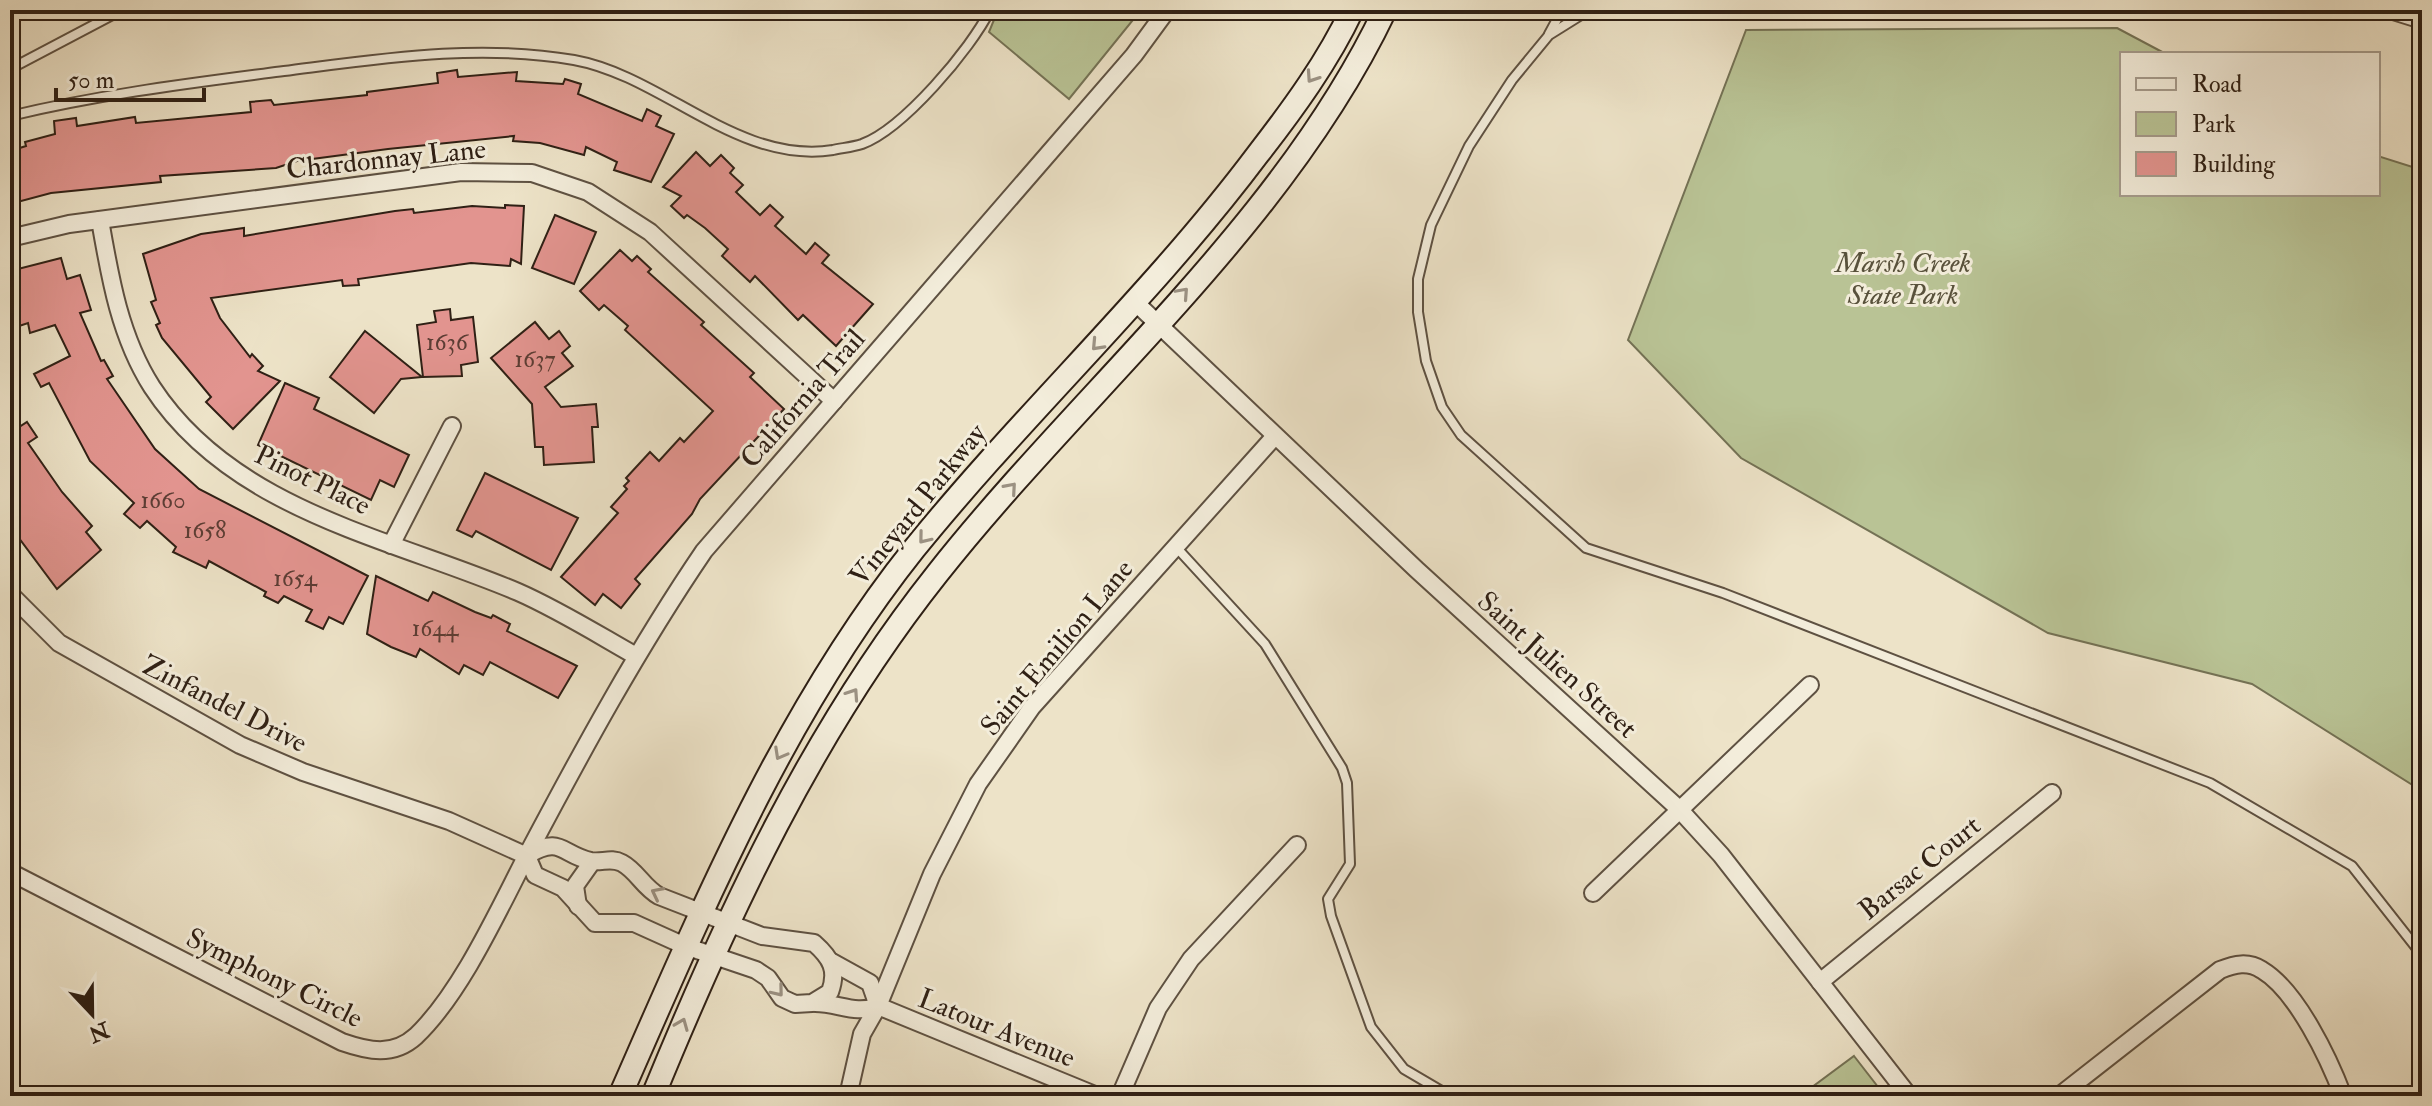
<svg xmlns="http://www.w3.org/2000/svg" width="2432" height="1106" font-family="'IM FELL Double Pica',serif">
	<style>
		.green { fill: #b9c395; stroke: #747255; stroke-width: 2 }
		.building { fill: #e2948f; stroke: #2f2015; stroke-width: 2 }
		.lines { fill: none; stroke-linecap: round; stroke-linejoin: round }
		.lane-casing { stroke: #5e5142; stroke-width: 12 }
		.street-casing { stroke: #5e5142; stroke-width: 20 }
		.secondary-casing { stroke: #2f2015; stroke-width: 26 }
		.lane { stroke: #f3eddb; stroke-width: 8 }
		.street { stroke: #f3eddb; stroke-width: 16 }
		.secondary { stroke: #f3eddb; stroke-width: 22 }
		.oneway { stroke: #9b9182 }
		.labels { text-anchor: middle; stroke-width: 6; stroke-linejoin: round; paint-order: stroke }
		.number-label { font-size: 24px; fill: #5c3d34 }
		.street-label { font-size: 28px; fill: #2f2015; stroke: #f3eddb }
		.park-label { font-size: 28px; font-style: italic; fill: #58513b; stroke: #f3eddb }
	</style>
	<rect width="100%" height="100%" fill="#ede3c8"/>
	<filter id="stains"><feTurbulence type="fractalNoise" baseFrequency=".0025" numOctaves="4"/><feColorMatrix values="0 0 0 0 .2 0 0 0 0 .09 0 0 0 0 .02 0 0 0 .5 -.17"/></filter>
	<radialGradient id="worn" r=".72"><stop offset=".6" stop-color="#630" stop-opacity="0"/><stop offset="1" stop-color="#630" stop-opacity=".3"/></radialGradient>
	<g class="green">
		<polygon points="998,10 1141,10 1069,99 989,32"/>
		<polygon points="2117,28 2166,54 2122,54 2122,194 2378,194 2378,156 2422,170 2422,791 2252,684 2048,633 1741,458 1628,340 1746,30"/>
		<polygon points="1854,1056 1885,1096 1800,1096"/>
	</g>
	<g class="building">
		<polygon points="457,70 458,77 517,72 516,81 563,84 565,79 581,84 578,94 642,121 647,109 661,116 656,126 674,134 651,182 614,170 617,162 586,147 584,155 540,143 513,141 514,136 388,149 297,161 276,168 160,176 161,182 51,193 10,204 10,151 26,146 25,142 55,134 54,121 76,118 77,126 135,117 136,123 251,112 250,102 271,100 274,105 367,95 367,92 438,83 437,73"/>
		<polygon points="696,152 710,166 721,155 734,168 730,173 743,185 736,192 760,215 770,205 783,217 775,226 806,254 815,243 829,255 822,263 873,304 836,346 803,315 798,320 755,276 750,282 722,256 728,249 705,228 687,215 684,218 671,206 681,196 663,187"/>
		<polygon points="505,205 524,206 521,264 511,259 510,266 471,263 358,279 359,285 343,286 342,280 211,298 220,318 250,357 252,354 263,366 258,371 280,381 233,429 206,402 211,397 162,338 156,325 160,323 151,302 156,300 143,254 201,234 244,228 244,236 395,211 413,209 414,213 472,206 505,208"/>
		<polygon points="555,215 596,232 574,284 532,268"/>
		<polygon points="620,250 632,261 637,256 651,269 648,272 704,322 701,325 754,373 750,377 784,409 700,499 692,514 635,579 640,584 621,608 603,594 595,605 561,577 618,513 611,507 627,489 624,486 629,481 626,478 650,452 659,461 680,438 684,442 713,411 625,330 628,326 604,305 599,310 580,291"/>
		<polygon points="61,258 67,279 80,275 91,310 80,313 101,361 104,360 113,376 107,379 155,449 199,489 368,576 343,624 329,617 323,629 306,621 312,610 284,596 278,603 264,596 266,592 209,561 206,568 173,552 176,547 147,521 140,528 124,514 134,503 90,461 49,383 41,387 34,374 70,356 55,325 30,333 28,323 10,329 10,271"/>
		<polygon points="450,309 451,320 473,317 478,362 461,365 462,376 423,377 417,325 436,322 434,311"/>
		<polygon points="535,322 549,339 559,331 570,346 562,353 573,366 545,387 561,407 596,404 598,427 592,427 594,462 544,465 543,447 535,447 532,404 491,358"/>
		<polygon points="365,331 422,377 401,379 374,413 330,377"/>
		<polygon points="285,383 319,398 314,409 409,455 394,487 380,480 371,500 258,445"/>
		<polygon points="27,422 37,437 28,443 62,492 92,526 86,532 101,550 57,589 10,526 13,523 10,517 10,433"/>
		<polygon points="485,473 578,518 551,570 476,531 472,537 457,530"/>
		<polygon points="376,576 428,601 433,592 475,612 491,618 493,615 510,624 507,631 577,666 558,698 490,662 483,675 464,665 459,674 420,649 416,657 391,647 367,634"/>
	</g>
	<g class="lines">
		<defs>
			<g id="lane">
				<polyline points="1589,10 1549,35 1512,80 1469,146 1431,225 1418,279 1418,312 1426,361 1442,407 1461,435 1586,548 1723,593 2210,783 2352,866 2422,955"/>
				<polyline points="1549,34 1562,10"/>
				<polyline points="10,69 122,10"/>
				<path d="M10 116C101 94 192 83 284 71 379 59 478 43 574 60 663 76 738 165 833 150 842 148 853 147 862 144 903 129 971 49 990 10"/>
				<polyline points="1176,547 1265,644 1342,768 1347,783 1350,864 1328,899 1331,916 1371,1027 1404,1069 1450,1096"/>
			</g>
			<g id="street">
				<polyline points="2390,10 2422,20"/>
				<path d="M100 220C110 278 120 337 152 387 233 511 391 538 518 592 559 610 597 634 636 656"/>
				<polyline points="10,238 69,224 461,172 532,173 588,192 650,232 834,401"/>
				<polyline points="1136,303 1417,570 1679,809 1721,855 1909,1096"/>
				<polyline points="391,545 452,426"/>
				<path d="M10 594 59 643 240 745 303 772 449 821 527 856 535 875 563 888 595 923H634L685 946 756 970 768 978 782 998 795 1004 812 1003 830 992C838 970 831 958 814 943L762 936 659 896C643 887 637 871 622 863 611 857 602 863 591 861 562 855 561 835 528 855"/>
				<path d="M10 872 342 1042C368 1051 393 1057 416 1036 461 993 498 911 527 855 582 751 638 648 704 551L1134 55 1167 10"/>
				<polyline points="1593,893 1810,685"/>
				<polyline points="578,906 575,886 592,862"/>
				<polyline points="832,962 870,983 878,1006"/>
				<polyline points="1820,982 2052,793"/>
				<path d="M815 1003C839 1003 855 1015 878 1006L1097 1096"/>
				<polyline points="848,1096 862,1034 878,1006 932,874 978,784 1032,707 1275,436"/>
				<polyline points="1120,1096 1158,1008 1191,959 1297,845"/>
				<path d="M2059 1096 2220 970C2235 964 2248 961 2262 970 2297 991 2329 1059 2343 1096"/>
			</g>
			<g id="secondary">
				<path d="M620 1096C703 907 784 712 914 549 1024 413 1153 294 1258 154 1293 109 1328 61 1352 10"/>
				<path d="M653 1096C728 913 813 730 937 574 1083 389 1283 225 1385 10"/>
			</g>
		</defs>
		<use href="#lane" class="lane-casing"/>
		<use href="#street" class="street-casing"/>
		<use href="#secondary" class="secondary-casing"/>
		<use href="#lane" class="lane"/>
		<use href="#street" class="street"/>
		<use href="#secondary" class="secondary"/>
	</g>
	<defs><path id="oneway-chevron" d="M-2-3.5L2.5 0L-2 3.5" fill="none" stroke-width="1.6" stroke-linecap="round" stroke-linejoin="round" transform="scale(2)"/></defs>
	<g class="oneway">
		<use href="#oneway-chevron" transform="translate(1312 77) rotate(124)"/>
		<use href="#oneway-chevron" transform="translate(1183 293) rotate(-48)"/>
		<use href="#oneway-chevron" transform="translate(1097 345) rotate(133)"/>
		<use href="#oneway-chevron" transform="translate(1011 488) rotate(-49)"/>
		<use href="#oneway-chevron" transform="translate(924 538) rotate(129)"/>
		<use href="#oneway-chevron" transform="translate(853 694) rotate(-56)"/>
		<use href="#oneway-chevron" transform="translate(780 754) rotate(119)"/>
		<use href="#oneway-chevron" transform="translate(657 893) rotate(-153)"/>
		<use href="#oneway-chevron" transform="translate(778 991) rotate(51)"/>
		<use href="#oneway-chevron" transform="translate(682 1024) rotate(-68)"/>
	</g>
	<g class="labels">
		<g class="number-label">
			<text x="447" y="350">1636</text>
			<text x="535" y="367">1637</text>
			<text x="163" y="508">1660</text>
			<text x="205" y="538">1658</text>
			<text x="295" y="586">1654</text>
			<text x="435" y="636">1644</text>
		</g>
		<g class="street-label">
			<text transform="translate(386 158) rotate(-6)" y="10">Chardonnay Lane</text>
			<text transform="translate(802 398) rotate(-49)" y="10">California Trail</text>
			<text transform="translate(313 479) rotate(26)" y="10">Pinot Place</text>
			<text transform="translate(917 504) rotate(-51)" y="10">Vineyard Parkway</text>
			<text transform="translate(1056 647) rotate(-50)" y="10">Saint Emilion Lane</text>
			<text transform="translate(1558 664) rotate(42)" y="10">Saint Julien Street</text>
			<text transform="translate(225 703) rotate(27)" y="10">Zinfandel Drive</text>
			<text transform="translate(1919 867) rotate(-39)" y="10">Barsac Court</text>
			<text transform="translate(275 977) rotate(26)" y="10">Symphony Circle</text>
			<text transform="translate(997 1027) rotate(22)" y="10">Latour Avenue</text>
		</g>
		<g class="park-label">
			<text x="1903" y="272">Marsh Creek<tspan x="1903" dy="32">State Park</tspan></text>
		</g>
	</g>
	<rect width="2432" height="1106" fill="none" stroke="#ede3c8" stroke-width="40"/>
	<rect x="12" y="12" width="2408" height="1082" fill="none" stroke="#2f2015" stroke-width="4"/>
	<rect x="20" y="20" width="2392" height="1066" fill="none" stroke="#2f2015" stroke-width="2"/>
	<rect x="2120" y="52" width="260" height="144" fill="#f3eddb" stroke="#a59b8c" stroke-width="2"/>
	<rect x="2136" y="78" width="40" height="12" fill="#f3eddb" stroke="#a59b8c" stroke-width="2"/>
	<text x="2192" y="92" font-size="24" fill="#2f2015">Road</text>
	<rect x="2136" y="112" width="40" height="24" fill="#b9c395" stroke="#a59b8c" stroke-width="2"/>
	<text x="2192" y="132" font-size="24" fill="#2f2015">Park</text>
	<rect x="2136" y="152" width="40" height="24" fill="#e2948f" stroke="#a59b8c" stroke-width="2"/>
	<text x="2192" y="172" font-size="24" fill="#2f2015">Building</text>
	<g transform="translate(92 1014) rotate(158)" stroke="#f3eddb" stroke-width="6" paint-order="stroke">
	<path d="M0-6L14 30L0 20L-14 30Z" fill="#2f2015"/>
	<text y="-12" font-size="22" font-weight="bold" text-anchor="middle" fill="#2f2015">N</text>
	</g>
	<path d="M56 88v12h148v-12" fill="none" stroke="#2f2015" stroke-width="4"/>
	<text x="68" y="88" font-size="24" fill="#2f2015" stroke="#f3eddb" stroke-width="6" paint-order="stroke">50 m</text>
	<rect width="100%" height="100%" filter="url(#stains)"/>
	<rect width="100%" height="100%" fill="url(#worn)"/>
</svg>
